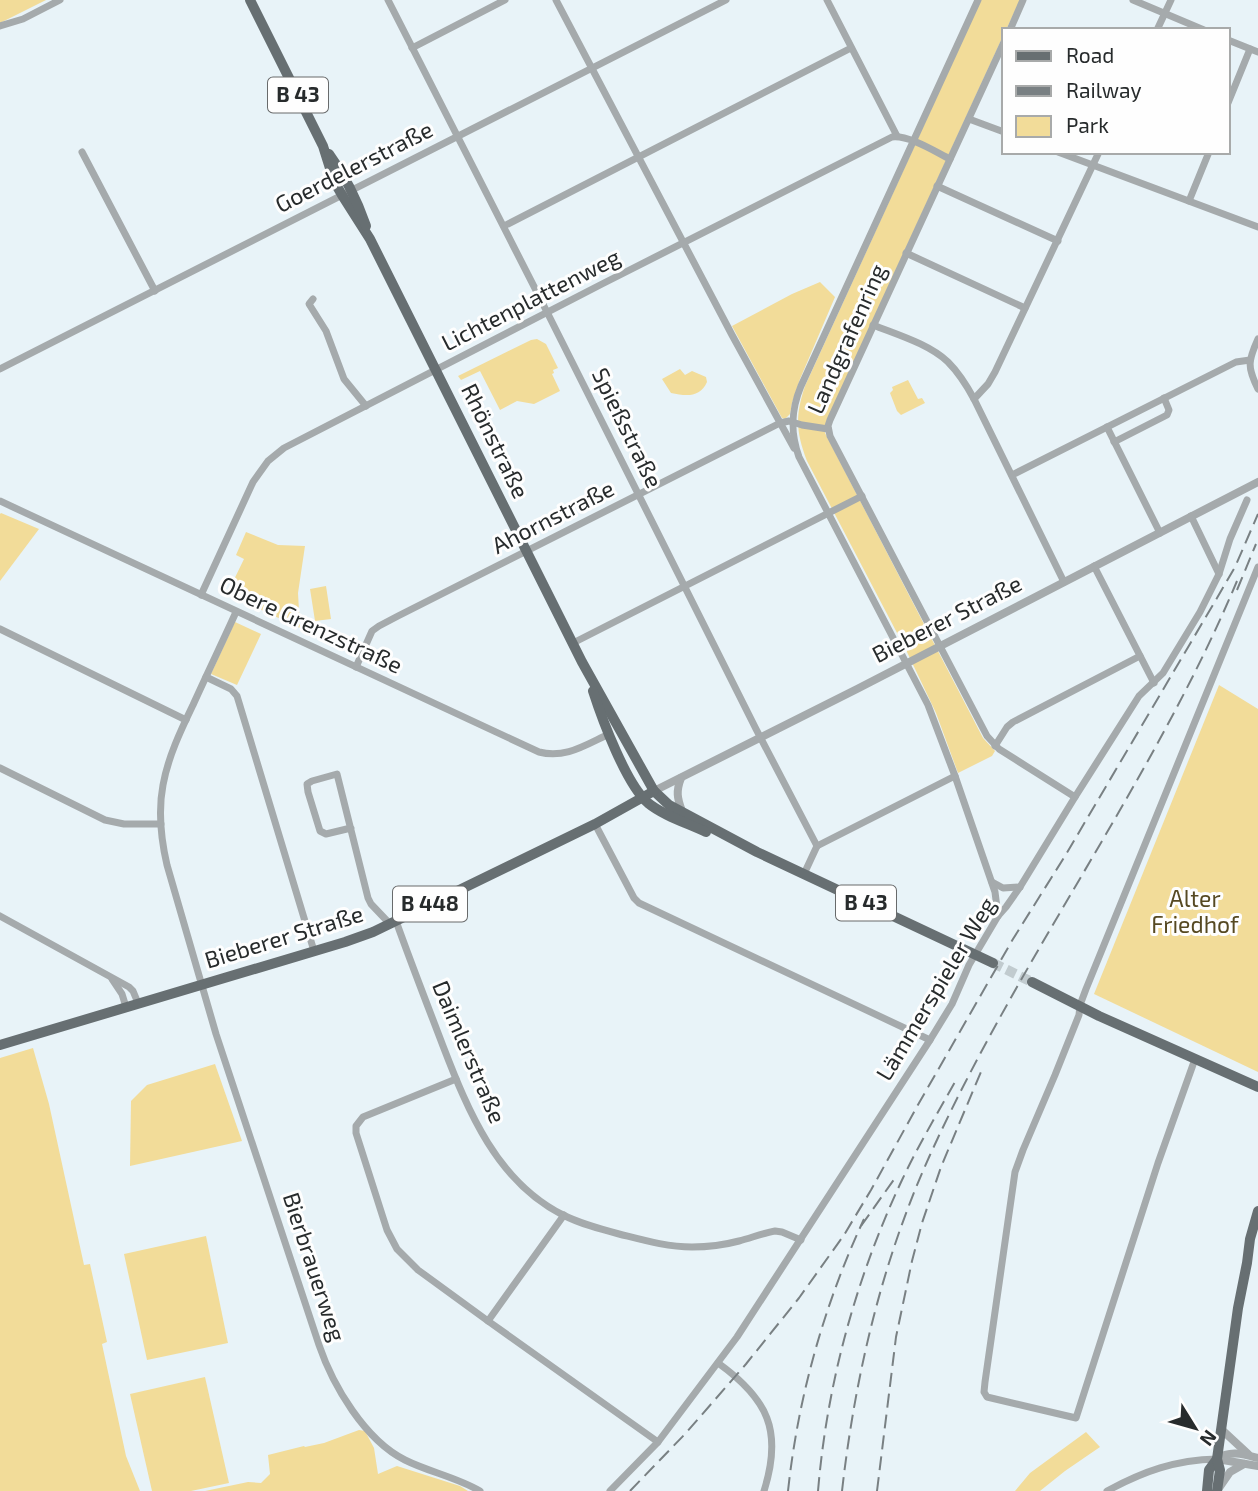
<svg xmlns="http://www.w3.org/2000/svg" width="1258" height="1491" font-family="'Exo 2',sans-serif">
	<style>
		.green { fill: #f2dc99 }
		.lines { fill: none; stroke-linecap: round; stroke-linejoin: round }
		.primary-tunnel { stroke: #c1cbcf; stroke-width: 10; stroke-dasharray: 10 5; stroke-linecap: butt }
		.minor { stroke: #a5aaac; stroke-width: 7 }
		.tertiary { stroke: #a5aaac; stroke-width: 8 }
		.primary { stroke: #676f72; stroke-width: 10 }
		.rail { stroke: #798083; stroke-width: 2; stroke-dasharray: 14 7; stroke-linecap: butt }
		.labels { text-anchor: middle; stroke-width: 6; stroke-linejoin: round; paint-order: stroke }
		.shield { fill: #fefefe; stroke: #686a6b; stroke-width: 2 }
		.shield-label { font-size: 21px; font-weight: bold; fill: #272b2c }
		.street-label { font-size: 23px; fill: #272b2c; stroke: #fefefe }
		.park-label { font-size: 23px; fill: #564922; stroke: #fefefe }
	</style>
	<rect width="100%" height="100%" fill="#e8f3f8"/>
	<g class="green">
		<polygon points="0,0 46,0 0,23"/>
		<path d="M981 0H1020L1006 30H1004V34L826 422 825 433 983 738 995 751 992 756 958 773 936 713 907 652 807 461C796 432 795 416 805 386Z"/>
		<polygon points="820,282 835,297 800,379 792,403 790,414 785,419 782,418 732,326 792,294"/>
		<polygon points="537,339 546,344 558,368 553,370 554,373 552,374 560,391 534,404 517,401 500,410 480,371 461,380 458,376 531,340"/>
		<path d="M680 369 685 375 692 371 706 377 707 382C700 398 686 396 671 393L662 379Z"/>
		<polygon points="908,380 918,399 922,398 925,403 901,415 897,411 890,393 893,390 892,387"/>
		<polygon points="1,513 39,529 0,581 0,514"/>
		<polygon points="246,532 278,545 305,546 298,593 300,628 227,594 244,559 236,555"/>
		<polygon points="326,586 331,619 315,621 310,589"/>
		<polygon points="235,622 261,634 237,685 211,674"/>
		<polygon points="1219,685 1258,709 1258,1072 1094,994"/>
		<polygon points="33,1048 49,1104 84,1265 90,1264 107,1342 102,1344 126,1456 140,1491 0,1491 0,1058"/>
		<polygon points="215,1064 242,1141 130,1166 131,1101 147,1085"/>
		<polygon points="206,1236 228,1343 147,1360 124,1254"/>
		<polygon points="205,1377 229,1483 191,1491 152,1491 130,1394"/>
		<polygon points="359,1430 365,1431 374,1448 378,1474 397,1466 460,1486 468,1491 205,1491 248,1482 261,1483 270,1474 268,1455 304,1446 305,1447 324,1443"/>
		<polygon points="1086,1432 1100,1447 1065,1471 1040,1491 1015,1491 1030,1473"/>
	</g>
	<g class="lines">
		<polyline class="primary-tunnel" points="993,963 1032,982"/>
		<g class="minor">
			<polyline points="388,0 547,312 756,729 817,846"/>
			<polyline points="556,0 732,335 794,448"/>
			<polyline points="827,0 897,136"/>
			<path d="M978 0 801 386C791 410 790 432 799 457L928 705 955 776 995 892 998 916"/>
			<polyline points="1133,0 1204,30"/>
			<polyline points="0,26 23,19 60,0"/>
			<polyline points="1010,30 1023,0"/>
			<polyline points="1157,30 1171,0"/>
			<polyline points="1228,40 1258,52"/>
			<polyline points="1004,42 830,420 828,426 830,436 987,736 999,749 1075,797"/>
			<polyline points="412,48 505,0"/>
			<polyline points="1228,103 1250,49"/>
			<polyline points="969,119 1004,132"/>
			<polyline points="82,152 155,291"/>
			<polyline points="1058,152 1258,227"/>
			<polyline points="937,186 1058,241"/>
			<polyline points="1189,201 1209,152"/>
			<polyline points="504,226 851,48"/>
			<polyline points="906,253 1025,308"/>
			<polyline points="313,299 309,304 326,331 344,379 366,406"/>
			<path d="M873 325C898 335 929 344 948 362 959 373 967 386 974 399L1064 582"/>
			<path d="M1258 339C1248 361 1247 367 1258 389"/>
			<polyline points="0,369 726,0"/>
			<polyline points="974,399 988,384 995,372 1099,152"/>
			<polyline points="1107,427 1160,533"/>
			<polyline points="1114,442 1167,415 1169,410 1164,398"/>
			<polyline points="1012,475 1236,362 1250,360"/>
			<path d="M0 501 539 752C565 759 585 745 609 734"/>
			<polyline points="1191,516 1219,574"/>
			<polyline points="1094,566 1154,683"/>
			<path d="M201 595 253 482 268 461 284 448 602 284 892 137C909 135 934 151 950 159"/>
			<path d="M236 612C222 643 207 674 193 705 181 730 168 757 163 785 158 811 161 839 167 865L216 1034 319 1345C333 1386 365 1440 405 1460 429 1472 456 1477 480 1491"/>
			<polyline points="0,629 186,720"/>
			<polyline points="573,643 862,496"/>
			<polyline points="356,667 372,631 379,626 398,616 780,423 789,421 802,425 828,429"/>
			<polyline points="206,677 231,689 237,696 314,951"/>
			<polyline points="995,746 1007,727 1013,722 1140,656"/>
			<polyline points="0,768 105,820 124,824 161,824"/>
			<polyline points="595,824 634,898 639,903 930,1040"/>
			<polyline points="351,828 326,834 320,831 308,792 307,784 312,781 337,774 368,898 371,904 390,924"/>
			<polyline points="817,846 955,776"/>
			<polyline points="804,874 817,846"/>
			<polyline points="992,882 1003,888 1020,887"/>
			<polyline points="0,916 129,987 133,991 138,1003"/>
			<path d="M396 921C411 963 427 1004 443 1046 468 1111 497 1182 563 1215 581 1224 600 1229 619 1234 643 1240 667 1247 692 1247 708 1247 724 1245 739 1241 751 1238 763 1233 775 1231L782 1232 801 1240"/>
			<polyline points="112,979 122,994 126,1007"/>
			<polyline points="1195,1059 1158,1163 1076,1418 987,1397 984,1392 985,1382 1015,1172 1023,1150 1055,1075 1079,1015 1080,1005 1086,989 1258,567"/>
			<polyline points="456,1079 363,1117 356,1126 356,1133 387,1230 397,1249 418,1270 488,1321 658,1442"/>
			<polyline points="488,1321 564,1215"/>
			<path d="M718 1363C768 1399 783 1431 764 1491"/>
			<polyline points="610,1491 658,1442 737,1337 930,1040 952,1004 969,965 998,916 1006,907 1020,887 1075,797 1139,696 1163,673 1200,612 1219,574 1230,539 1247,500"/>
			<path d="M1107 1491C1144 1471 1175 1460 1217 1459"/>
		</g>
		<g class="tertiary">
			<path d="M681 778C676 791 677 798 682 811"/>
			<polyline points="654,791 857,689 1258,482"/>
			<polyline points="1221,1429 1248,1454"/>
			<path d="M1217 1459C1230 1450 1243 1454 1258 1458"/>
			<polyline points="1217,1459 1258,1466"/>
			<polyline points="1219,1488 1230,1472 1244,1464"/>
		</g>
		<g class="primary">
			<polyline points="250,0 323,146 334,181 342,195 370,239 582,662 654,791 669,805 757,852 993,963"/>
			<path d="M329 154C346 177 357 200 366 226"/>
			<path d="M593 691C602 719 626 784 648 803 664 816 687 823 706 832"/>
			<polyline points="1032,982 1099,1016 1258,1087"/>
			<polyline points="0,1045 345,942 373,932 595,824 654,791"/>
			<polyline points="1207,1491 1209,1470 1217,1459"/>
			<polyline points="1217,1491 1220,1470 1217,1459 1238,1308 1247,1263 1250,1239 1258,1211"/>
		</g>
		<g class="rail">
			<polyline points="1237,590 1256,544"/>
			<polyline points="861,1226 895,1178"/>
			<polyline points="630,1491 685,1434 746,1364 799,1298 844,1235 871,1190 919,1103 1013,939 1065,856 1217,598 1235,567 1258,514"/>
			<path d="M788 1491C798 1397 824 1305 864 1219"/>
			<path d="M818 1491C827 1383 856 1278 902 1180 918 1146 937 1114 955 1082"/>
			<path d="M842 1491C855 1376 882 1261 930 1155 1020 957 1153 781 1237 581"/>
			<polyline points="877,1491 896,1337 912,1261 922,1223 941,1167 983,1067"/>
		</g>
	</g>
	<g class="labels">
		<g class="shield">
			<rect x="268" y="77.5" width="60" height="35" rx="5"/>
			<rect x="836" y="885.5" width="60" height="35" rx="5"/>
			<rect x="393" y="886.5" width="74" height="35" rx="5"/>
		</g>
		<g class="shield-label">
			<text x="298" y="102">B 43</text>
			<text x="866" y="910">B 43</text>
			<text x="430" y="911">B 448</text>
		</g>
		<g class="street-label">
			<text transform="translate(354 167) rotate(-27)" y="8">Goerdelerstraße</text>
			<text transform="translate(531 300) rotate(-27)" y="8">Lichtenplattenweg</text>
			<text transform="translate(847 339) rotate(-66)" y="8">Landgrafenring</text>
			<text transform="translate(627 428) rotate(64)" y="8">Spießstraße</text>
			<text transform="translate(495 441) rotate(64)" y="8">Rhönstraße</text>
			<text transform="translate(553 517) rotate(-27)" y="8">Ahornstraße</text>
			<text transform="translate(947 619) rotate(-27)" y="8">Bieberer Straße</text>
			<text transform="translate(311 625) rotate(25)" y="8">Obere Grenzstraße</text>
			<text transform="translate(284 937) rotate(-17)" y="8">Bieberer Straße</text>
			<text transform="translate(936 989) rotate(-59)" y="8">Lämmerspieler Weg</text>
			<text transform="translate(469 1052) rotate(67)" y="8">Daimlerstraße</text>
			<text transform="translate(314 1267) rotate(72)" y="8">Bierbrauerweg</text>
		</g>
		<g class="park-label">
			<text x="1195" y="907">Alter<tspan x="1195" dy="26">Friedhof</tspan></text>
		</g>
	</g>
	<rect x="1002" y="28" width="228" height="126" fill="#fefefe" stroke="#a8aaaa" stroke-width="2"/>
	<rect x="1016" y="51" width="35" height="10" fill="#676f72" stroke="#a8aaaa" stroke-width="2"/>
	<text x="1066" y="63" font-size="21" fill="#272b2c">Road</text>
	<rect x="1016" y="86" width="35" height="10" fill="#798083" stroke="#a8aaaa" stroke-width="2"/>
	<text x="1066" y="98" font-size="21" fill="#272b2c">Railway</text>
	<rect x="1016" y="116" width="35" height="21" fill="#f2dc99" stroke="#a8aaaa" stroke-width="2"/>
	<text x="1066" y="133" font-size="21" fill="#272b2c">Park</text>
	<g transform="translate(1195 1428) rotate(127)" stroke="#fefefe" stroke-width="5" paint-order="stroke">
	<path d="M0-5L12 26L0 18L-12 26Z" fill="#272b2c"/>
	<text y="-10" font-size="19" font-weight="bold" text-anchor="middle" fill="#272b2c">N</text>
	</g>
</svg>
